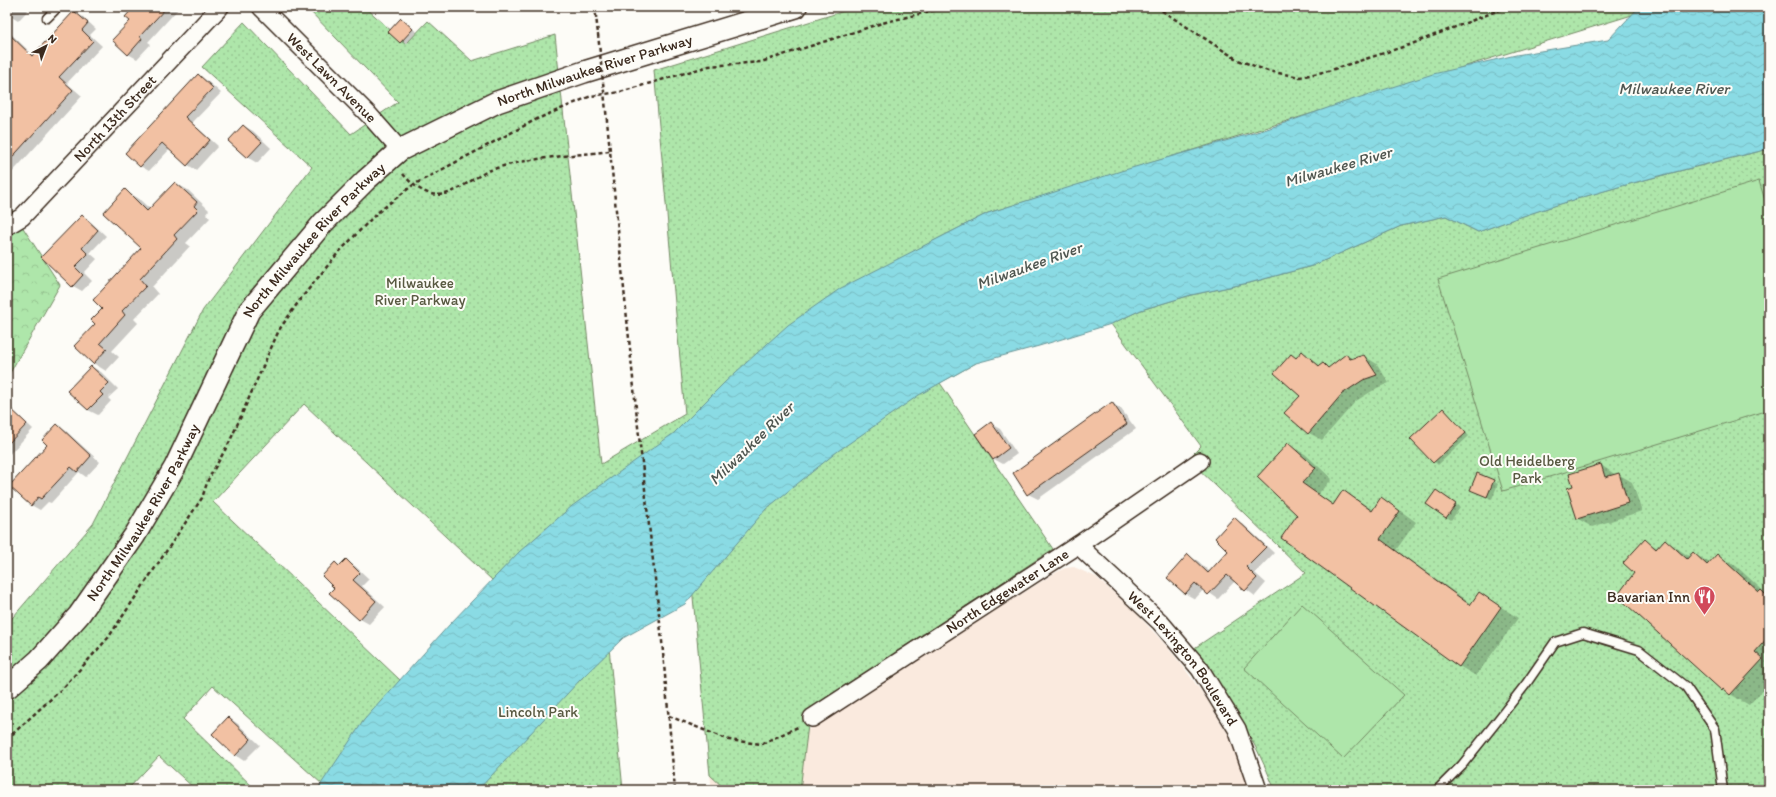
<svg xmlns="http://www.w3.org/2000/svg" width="1776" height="797" font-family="Itim,sans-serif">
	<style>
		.built { fill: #faeade }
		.forest { fill: url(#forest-crowns); stroke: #748864 }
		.park { fill: url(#park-dots); stroke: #748864 }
		.pitch { fill: #aee6aa; stroke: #748864 }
		.water { fill: url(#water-waves); stroke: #6a9495 }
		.shadow { fill: #0003 }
		.building { fill: #f2c1a3; stroke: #3b2a1e }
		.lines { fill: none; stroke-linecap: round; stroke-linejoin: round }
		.service-casing { stroke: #3b2a1e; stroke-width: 11 }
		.minor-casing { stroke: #3b2a1e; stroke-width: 20 }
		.tertiary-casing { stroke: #3b2a1e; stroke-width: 24 }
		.path { stroke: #3b2a1e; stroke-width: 2.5; stroke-dasharray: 4 3; stroke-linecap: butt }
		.service { stroke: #fdfcf7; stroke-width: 8 }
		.minor { stroke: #fdfcf7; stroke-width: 17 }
		.tertiary { stroke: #fdfcf7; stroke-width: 21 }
		.path-bridge { stroke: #3b2a1e; stroke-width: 2.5; stroke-dasharray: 4 3; stroke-linecap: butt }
		.labels { text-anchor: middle; stroke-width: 4; stroke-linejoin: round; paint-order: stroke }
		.street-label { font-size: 15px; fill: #3b2a1e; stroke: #fdfcf7 }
		.park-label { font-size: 15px; fill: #585941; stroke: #fdfcf7 }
		.poi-label { font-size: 15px; fill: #3b2a1e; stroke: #fdfcf7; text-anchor: end }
		.water-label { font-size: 16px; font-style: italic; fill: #4f5650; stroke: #fdfcf7 }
	</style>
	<defs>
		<pattern id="forest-crowns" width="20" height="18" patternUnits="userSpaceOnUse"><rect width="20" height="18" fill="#aee6aa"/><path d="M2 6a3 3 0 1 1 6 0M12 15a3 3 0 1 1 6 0" fill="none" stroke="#97c592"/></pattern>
		<pattern id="park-dots" width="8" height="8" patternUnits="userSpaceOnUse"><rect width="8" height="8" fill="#aee6aa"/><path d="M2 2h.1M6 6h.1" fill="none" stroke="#97c592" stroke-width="1.8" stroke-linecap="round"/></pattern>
		<pattern id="water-waves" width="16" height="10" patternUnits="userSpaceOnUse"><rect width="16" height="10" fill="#8adbe4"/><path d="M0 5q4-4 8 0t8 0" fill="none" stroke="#78bcc3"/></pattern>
	</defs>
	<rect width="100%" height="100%" fill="#fdfcf7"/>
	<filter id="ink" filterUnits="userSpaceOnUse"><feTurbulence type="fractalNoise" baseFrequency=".025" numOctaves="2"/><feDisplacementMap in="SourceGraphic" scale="8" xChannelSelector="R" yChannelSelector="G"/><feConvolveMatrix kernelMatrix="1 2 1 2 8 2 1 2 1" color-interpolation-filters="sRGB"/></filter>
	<g filter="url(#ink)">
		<g class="built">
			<polygon points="1074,567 1096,577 1134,611 1163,642 1182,665 1206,698 1229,736 1251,790 800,790 807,730 1053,574 1065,568"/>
			<polygon points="710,775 726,790 712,790"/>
		</g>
		<polygon class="forest" points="7,203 60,285 7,378"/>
		<g class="park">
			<polygon points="306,7 365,7 406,44 428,21 472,61 555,35 601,464 685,414 654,70 857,7 1658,7 988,213 918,249 976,363 940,383 1053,549 810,709 800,790 726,790 710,775 691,576 546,528 492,580 304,404 213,502 400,680 322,784 213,686 183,719 256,790 196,790 159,756 129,788 131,790 7,790 7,624 93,524 203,310 312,167 202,67 244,22 351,134 398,102"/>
			<path d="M1769 149V790H1275C1254 737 1227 694 1193 649L1306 573 1188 459 1201 446 1111 324 1141 310 1191 295 1253 282 1312 266 1401 226 1446 216 1478 232C1572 196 1671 173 1769 149Z"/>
			<polygon points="607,627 623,790 374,790"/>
		</g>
		<g class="pitch">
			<polygon points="1759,181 1769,213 1769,410 1503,491 1438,279"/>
			<polygon points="1302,604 1404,695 1343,759 1244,668"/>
		</g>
		<path class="water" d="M1639 7H1769V149C1672 172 1571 197 1478 232L1446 216 1401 226 1312 266 1253 282 1191 295 1141 310 1111 324 1039 346 976 363 919 395 838 451 766 509 685 604 623 638 580 680 478 790H317L364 720 450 624 519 552 572 506 674 433 725 382 788 325 841 288 988 213 1121 171 1267 129 1342 103 1433 74 1516 55 1608 40Z"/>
		<g class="shadow">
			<polygon points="7,7 31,7 18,21 7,14"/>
			<polygon points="135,7 180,7 148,42 151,44 137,59 128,54 131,21"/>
			<polygon points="74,12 83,17 96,29 90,35 102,46 67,83 82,96 8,177 7,30 33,55"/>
			<polygon points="404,22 417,32 405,45 389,32"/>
			<polygon points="198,75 206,80 221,93 192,123 218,146 196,170 188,165 170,149 149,171 140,166"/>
			<polygon points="244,126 253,131 271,148 257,163 247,157"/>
			<polygon points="175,183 188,190 209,210 206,214 210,218 186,243 190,246 152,287 158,294 134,319 138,323 112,351 119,357 106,371 93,363 97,324 103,309 142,248 125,191 138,198 150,209"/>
			<polygon points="82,216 91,222 106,236 90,253 97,259 84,273 92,281 82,291 73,286 42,257"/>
			<polygon points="1302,353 1321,366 1323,364 1329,368 1346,355 1353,359 1364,356 1377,364 1389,383 1377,388 1356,401 1322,440 1309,433 1291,355 1297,359"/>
			<polygon points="92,367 101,372 118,389 108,398 111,401 98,415 88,410 69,391"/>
			<polygon points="1112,403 1121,409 1136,429 1038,499 1028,494"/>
			<polygon points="7,405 33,429 7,457"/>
			<polygon points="1443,409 1469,436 1438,465 1411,439"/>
			<polygon points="991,424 1000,429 1017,454 1003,464 994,459"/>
			<polygon points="57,425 66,431 100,462 86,477 79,472 51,503 48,502 40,510 31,505 49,445"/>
			<polygon points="1288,445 1305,454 1332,479 1318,494 1334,505 1344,491 1373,510 1381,499 1398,509 1416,522 1396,550 1471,604 1480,593 1518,618 1476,676 1459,666 1299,515"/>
			<polygon points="1601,465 1616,475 1618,474 1632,482 1642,511 1592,527 1578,519 1574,487"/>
			<polygon points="1493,481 1498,484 1492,499 1476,492"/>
			<polygon points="1441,494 1460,508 1451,520 1427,504"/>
			<polygon points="1234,518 1243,524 1274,553 1255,573 1266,583 1255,596 1235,581 1218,599 1204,589 1195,599 1186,594 1168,578 1188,556 1198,561 1210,572 1230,551"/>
			<polygon points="1665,540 1690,557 1694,554 1710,563 1717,555 1736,566 1769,596 1769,683 1749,705 1723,690 1618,595 1635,573 1645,541 1658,548"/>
			<polygon points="346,561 355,566 369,579 362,586 385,607 369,624 360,619 336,588 335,563 341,566"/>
			<polygon points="229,718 238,724 260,745 244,761 235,755"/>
		</g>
		<g class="building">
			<polygon points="134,7 167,7 140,36 142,39 128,55 112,40 130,21 125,17"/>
			<polygon points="74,11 88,23 82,30 93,41 59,77 73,90 7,163 7,32 32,56"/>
			<polygon points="401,18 413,29 400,43 388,32"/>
			<polygon points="198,74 213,88 185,117 210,140 187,166 162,143 140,167 125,153"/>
			<polygon points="243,125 262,142 247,158 228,141"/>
			<polygon points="175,182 197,202 194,206 198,210 174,235 177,239 140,279 146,286 122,311 125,315 100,343 107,349 93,364 74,346 95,324 91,320 102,309 93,300 141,248 103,213 125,189 147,211"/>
			<polygon points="82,215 98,230 82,248 88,254 75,267 83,275 72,287 41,257"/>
			<polygon points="1302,351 1319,366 1323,363 1328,368 1346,354 1350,359 1364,355 1377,375 1363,380 1342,394 1308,434 1284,413 1300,396 1274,373 1291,354 1296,358"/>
			<polygon points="91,366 109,383 100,392 103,395 88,410 67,391"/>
			<polygon points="1112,402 1127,424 1027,495 1013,473"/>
			<polygon points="7,405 27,424 7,445"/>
			<polygon points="1443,408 1466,433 1433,463 1410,439"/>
			<polygon points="991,422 1009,448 993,460 975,434"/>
			<polygon points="57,424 91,456 77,472 71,467 41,499 38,497 31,506 9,486 47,445 42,440"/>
			<polygon points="1288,443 1316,468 1302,483 1333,505 1343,490 1372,511 1381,497 1400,511 1380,539 1470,605 1479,592 1501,607 1459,667 1281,538 1297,515 1257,477"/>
			<polygon points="1601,464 1605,477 1619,473 1628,503 1577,519 1567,488 1573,486 1569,474"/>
			<polygon points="1477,473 1494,480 1487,497 1470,490"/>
			<polygon points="1436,490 1456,504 1446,518 1426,504"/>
			<polygon points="1234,517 1266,547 1246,567 1257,578 1245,591 1227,575 1208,595 1195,583 1185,594 1167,578 1188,554 1208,573 1228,551 1215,538"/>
			<polygon points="1645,539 1656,549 1665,539 1687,559 1693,552 1707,565 1717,554 1759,592 1761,590 1769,598 1769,636 1755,652 1763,659 1730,695 1723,689 1722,691 1617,596 1634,573 1623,563"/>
			<polygon points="346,559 360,573 353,580 376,601 359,620 329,593 334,588 322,576 335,562 339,566"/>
			<polygon points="228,717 251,739 235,756 212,734"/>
		</g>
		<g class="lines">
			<defs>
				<g id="service">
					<polyline points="47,18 58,7"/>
					<polyline points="1437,790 1462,765 1494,725 1526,684 1555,642 1583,633 1639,650 1686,687 1715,729 1723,790"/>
				</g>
				<g id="minor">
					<path id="s1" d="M261 7 370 116 400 150"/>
					<path id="s2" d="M7 226 22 217 220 7"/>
					<path id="s3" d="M1078 545 1160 622 1200 669 1237 729 1258 790"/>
					<path id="s4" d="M812 718 1078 545 1200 461"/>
				</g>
				<g id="tertiary">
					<path id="s5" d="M7 688 39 660 79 615 135 535 175 467 249 311 323 223 366 180 400 150 497 102 584 72 796 7"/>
				</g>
			</defs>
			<use href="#service" class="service-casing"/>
			<use href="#minor" class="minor-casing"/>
			<use href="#tertiary" class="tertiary-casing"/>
			<g class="path">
				<polyline points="595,7 598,34"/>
				<polyline points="1156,7 1238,60 1268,71 1300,77 1328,71 1409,45 1507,7"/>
				<polyline points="606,111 637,418 662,641 675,790"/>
				<path d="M403 174C413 186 428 198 445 194 459 191 477 175 491 170 527 157 572 156 610 151"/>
				<polyline points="669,716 729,740 761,744 798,727"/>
				<polyline points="7,739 64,687 108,638 202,498 208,480 230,441 279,330 299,301 338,253 377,213 413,185 537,119 591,96 620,92 709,66 761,62 882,23 948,7"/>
			</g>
			<use href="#service" class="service"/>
			<use href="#minor" class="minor"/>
			<use href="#tertiary" class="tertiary"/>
			<polyline class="path-bridge" points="598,34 606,111"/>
		</g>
	</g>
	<defs>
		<symbol id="restaurant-pin" viewBox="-11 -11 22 30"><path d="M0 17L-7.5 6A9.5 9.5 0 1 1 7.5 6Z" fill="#d1495b" stroke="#fdfcf7"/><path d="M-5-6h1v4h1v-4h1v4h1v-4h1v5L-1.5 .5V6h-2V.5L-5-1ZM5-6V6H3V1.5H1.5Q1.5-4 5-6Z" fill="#fff"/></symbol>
	</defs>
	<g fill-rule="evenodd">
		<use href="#restaurant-pin" x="1692" y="584" width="25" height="34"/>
	</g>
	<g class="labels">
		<g class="street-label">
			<text dy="5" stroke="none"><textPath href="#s5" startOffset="884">North Milwaukee River Parkway</textPath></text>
			<text dy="5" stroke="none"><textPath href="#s1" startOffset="100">West Lawn Avenue</textPath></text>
			<text dy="5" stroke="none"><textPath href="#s2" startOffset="153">North 13th Street</textPath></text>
			<text dy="5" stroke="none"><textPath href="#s5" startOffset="548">North Milwaukee River Parkway</textPath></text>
			<text dy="5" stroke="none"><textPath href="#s5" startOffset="224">North Milwaukee River Parkway</textPath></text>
			<text dy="5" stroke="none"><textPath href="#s4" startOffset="233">North Edgewater Lane</textPath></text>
			<text dy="5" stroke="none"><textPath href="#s3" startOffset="155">West Lexington Boulevard</textPath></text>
		</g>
		<g class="park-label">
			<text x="420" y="288">Milwaukee<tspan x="420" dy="17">River Parkway</tspan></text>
			<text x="1527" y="466">Old Heidelberg<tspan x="1527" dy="17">Park</tspan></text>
			<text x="538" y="717">Lincoln Park</text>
		</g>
		<g class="poi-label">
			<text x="1690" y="602">Bavarian Inn</text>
		</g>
		<g class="water-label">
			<text x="1674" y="94">Milwaukee River</text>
			<text transform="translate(1338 166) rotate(-16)" y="6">Milwaukee River</text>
			<text transform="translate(1029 265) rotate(-20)" y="6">Milwaukee River</text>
			<text transform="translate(751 443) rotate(-44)" y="6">Milwaukee River</text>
		</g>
	</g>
	<rect width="1776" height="797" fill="none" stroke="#fdfcf7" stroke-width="24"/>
	<rect x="12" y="12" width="1752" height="773" fill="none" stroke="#3b2a1e" stroke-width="1.5" filter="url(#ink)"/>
	<g transform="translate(46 46) rotate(42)" stroke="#fdfcf7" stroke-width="3" paint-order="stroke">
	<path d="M0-3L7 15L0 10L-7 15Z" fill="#3b2a1e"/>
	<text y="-6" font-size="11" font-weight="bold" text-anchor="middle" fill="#3b2a1e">N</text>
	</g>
</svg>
